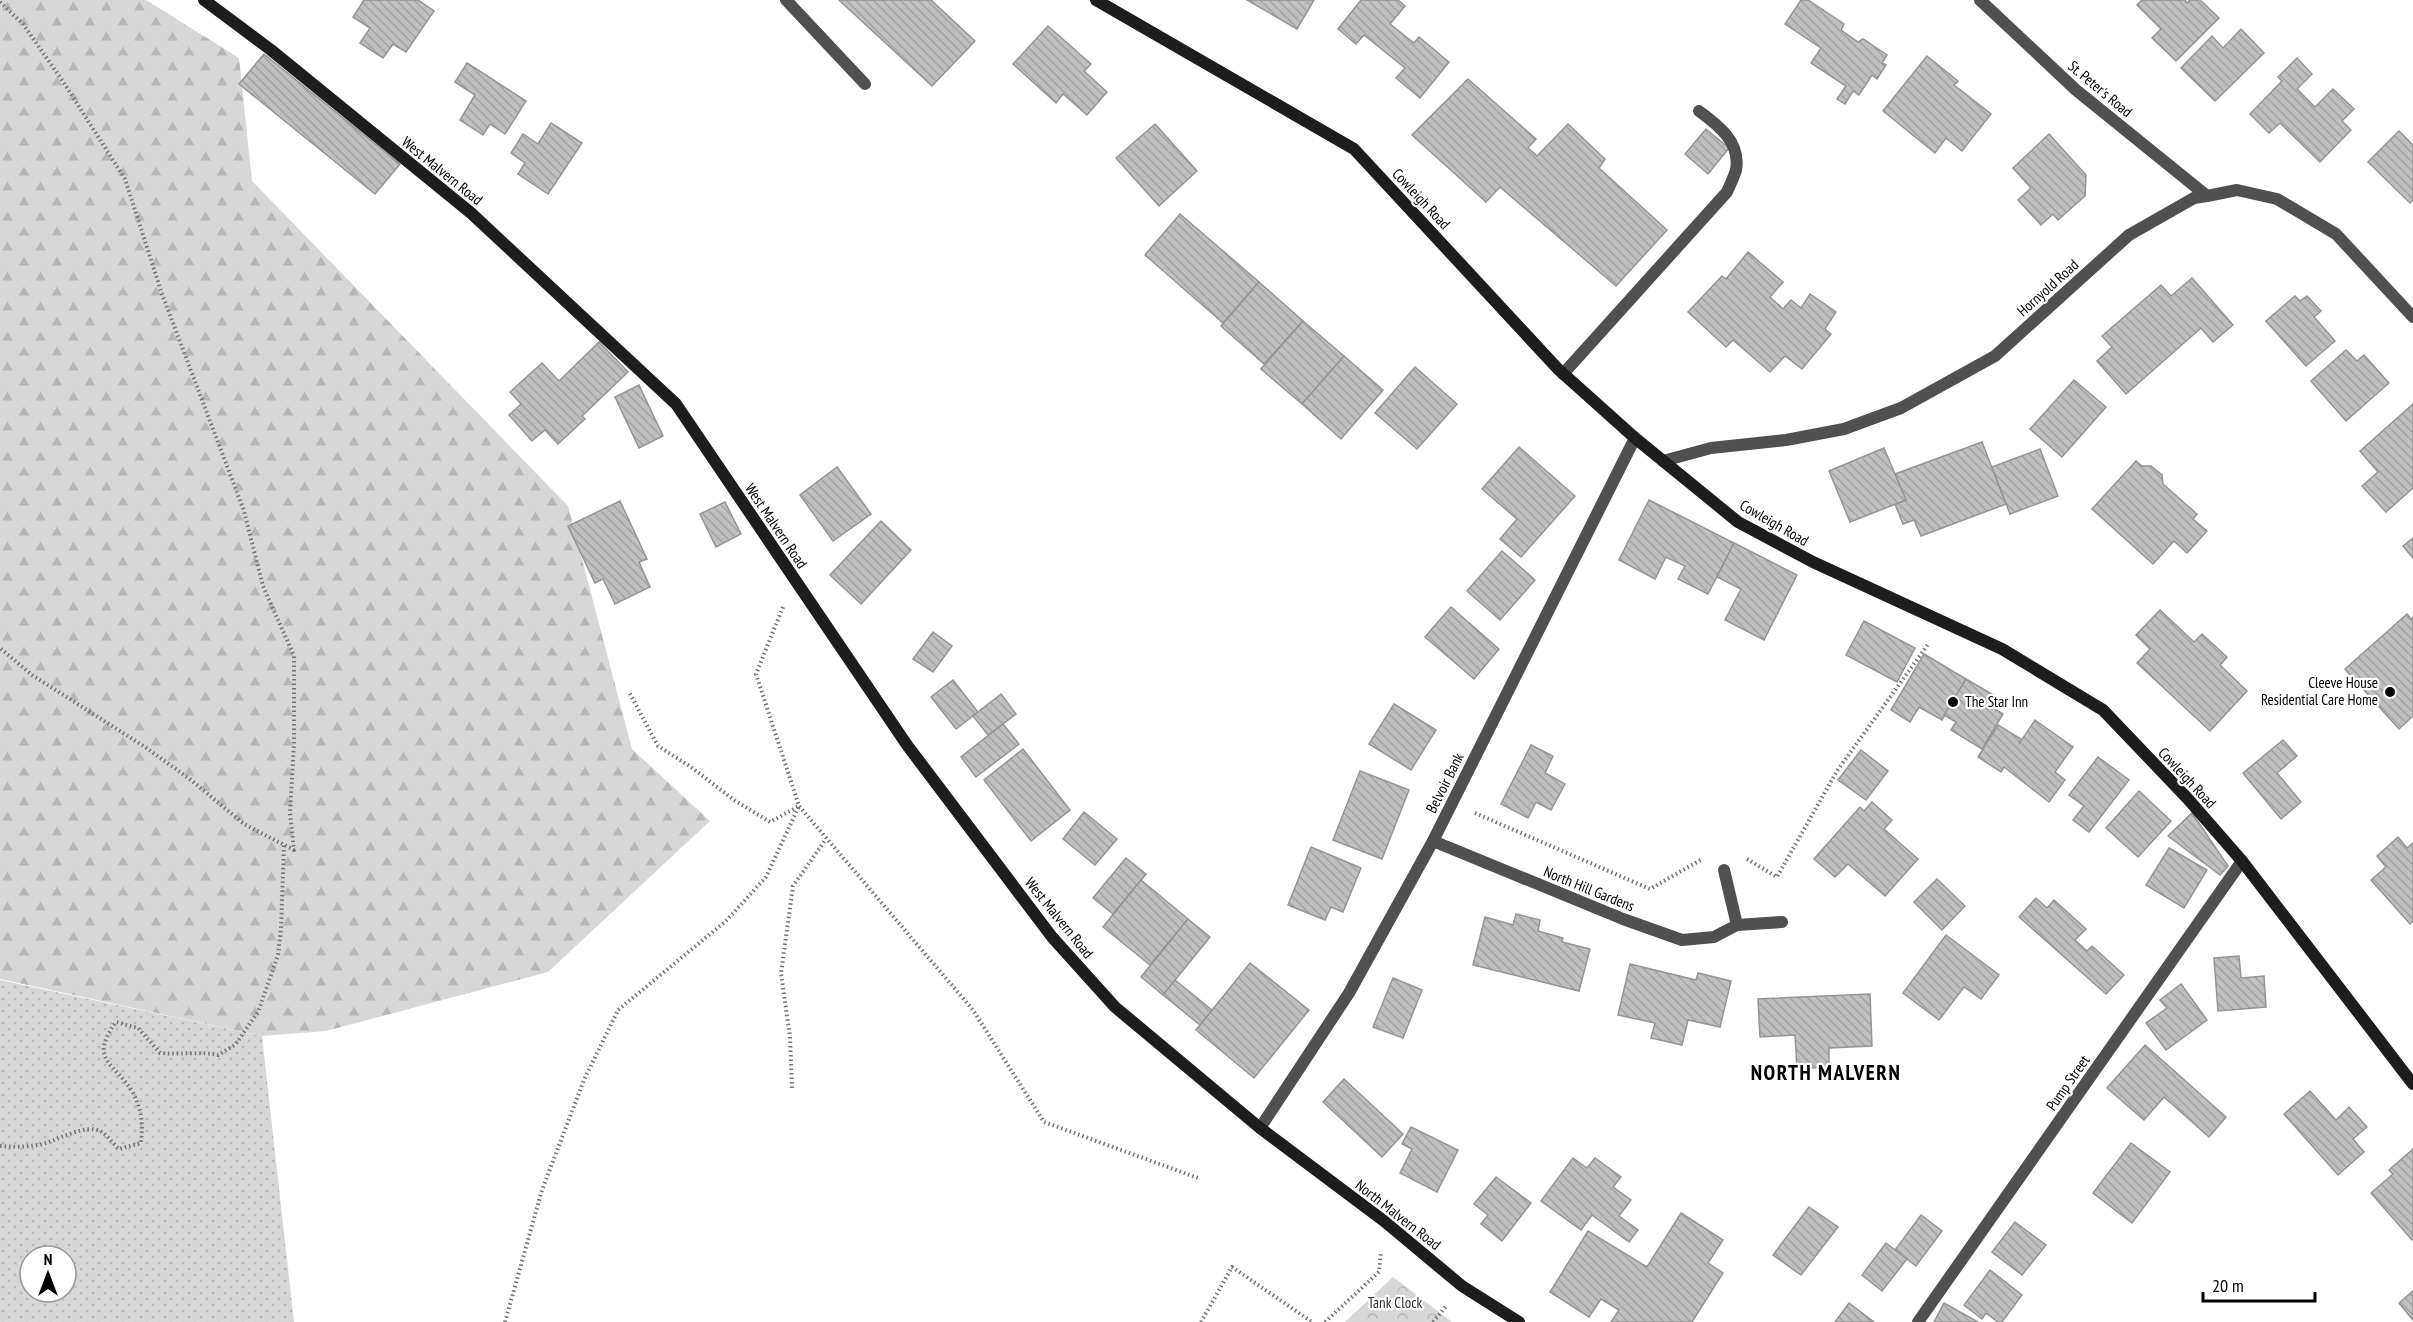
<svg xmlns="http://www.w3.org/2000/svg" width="2413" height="1322" font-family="'PT Sans Narrow',sans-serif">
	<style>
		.grass { fill: url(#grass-dots); fill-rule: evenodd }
		.forest { fill: url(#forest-firs) }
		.park { fill: url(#park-crowns) }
		.building { fill: url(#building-back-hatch); stroke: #949494; stroke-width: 1.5 }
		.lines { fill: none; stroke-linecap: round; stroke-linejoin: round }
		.path { stroke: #727272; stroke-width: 4; stroke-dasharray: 1.5 3; stroke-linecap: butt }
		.lane { stroke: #505050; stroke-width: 12 }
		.street { stroke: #505050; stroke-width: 12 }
		.secondary { stroke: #1d1d1d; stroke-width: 12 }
		.poi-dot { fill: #000; stroke: #fff; stroke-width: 2 }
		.labels { text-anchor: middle; stroke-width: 4.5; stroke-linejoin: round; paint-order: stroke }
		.street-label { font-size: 15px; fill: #000; stroke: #fff }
		.poi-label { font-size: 15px; fill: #000; stroke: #fff; text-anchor: end }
		.park-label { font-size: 15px; fill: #2e2e2e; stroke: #fff }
		.district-label { font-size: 21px; font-weight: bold; letter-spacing: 1.5px; fill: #000; stroke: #fff }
	</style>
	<defs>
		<pattern id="grass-dots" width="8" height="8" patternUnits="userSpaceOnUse" patternTransform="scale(1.5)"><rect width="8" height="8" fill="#d7d7d7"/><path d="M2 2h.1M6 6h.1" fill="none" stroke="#b7b7b7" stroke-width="1.8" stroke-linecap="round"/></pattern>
		<pattern id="forest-firs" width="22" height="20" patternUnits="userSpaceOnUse" patternTransform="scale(1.5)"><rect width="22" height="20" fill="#d7d7d7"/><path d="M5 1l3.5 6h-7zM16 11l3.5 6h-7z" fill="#b7b7b7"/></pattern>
		<pattern id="park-crowns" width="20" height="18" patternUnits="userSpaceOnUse" patternTransform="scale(1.5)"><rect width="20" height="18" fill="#d7d7d7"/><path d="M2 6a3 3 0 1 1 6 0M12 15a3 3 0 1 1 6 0" fill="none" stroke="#b7b7b7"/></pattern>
		<pattern id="building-back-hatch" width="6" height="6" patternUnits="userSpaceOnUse" patternTransform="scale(1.5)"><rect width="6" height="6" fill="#c0c0c0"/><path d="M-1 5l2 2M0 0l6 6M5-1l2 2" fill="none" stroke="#a3a3a3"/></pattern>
	</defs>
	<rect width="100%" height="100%" fill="#fff"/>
	<path class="grass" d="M0 980 262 1036 294 1322H0ZM30 1256H66V1292H30Z"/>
	<polygon class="forest" points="0,0 146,0 239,58 252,181 568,506 632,749 710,821 548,972 326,1031 262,1036 0,979"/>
	<polygon class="park" points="1393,1277 1452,1322 1345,1322"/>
	<g class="building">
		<polygon points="364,0 418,0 434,11 406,52 393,44 383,58 360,43 370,28 353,17"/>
		<polygon points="839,0 931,0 975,41 932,86"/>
		<polygon points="1247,0 1314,0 1297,29"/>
		<polygon points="1361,0 1398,0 1405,6 1390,24 1414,43 1419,37 1449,62 1420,98 1396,78 1405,68 1364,35 1356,44 1338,29"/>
		<polygon points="1801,0 1808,0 1844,24 1841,30 1858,42 1863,39 1887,55 1882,63 1886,65 1877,79 1872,75 1859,95 1853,91 1845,104 1837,99 1846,86 1811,63 1821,48 1785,24"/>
		<polygon points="2142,0 2185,0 2187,3 2190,0 2200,0 2219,18 2176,61 2152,38 2161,29 2137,5"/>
		<polygon points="1048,26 1091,64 1084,71 1107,92 1087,115 1063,94 1056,103 1013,64"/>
		<polygon points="2241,29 2264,53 2215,101 2181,68 2212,36 2223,48"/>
		<polygon points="264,54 400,164 375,194 239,84"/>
		<polygon points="1927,56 1958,81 1954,85 1991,114 1962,151 1946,138 1935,153 1883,111"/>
		<polygon points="2297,58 2312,74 2297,89 2315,107 2333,89 2354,109 2342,121 2351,130 2320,162 2280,123 2269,133 2250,114 2282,81 2278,77"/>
		<polygon points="467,63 526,101 505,134 490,124 483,135 460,120 475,95 455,82"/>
		<polygon points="1468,79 1536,139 1528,148 1537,156 1568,124 1605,159 1599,168 1667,230 1616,286 1500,187 1486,202 1412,135"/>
		<polygon points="551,123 582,143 548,194 518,174 525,163 511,153 523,134 538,144"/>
		<polygon points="1155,124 1197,171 1159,206 1116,158"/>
		<polygon points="1706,129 1729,148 1708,174 1685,154"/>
		<polygon points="2399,131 2413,145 2413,200 2410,203 2368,162"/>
		<polygon points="2049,134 2086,175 2085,196 2058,220 2053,214 2041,225 2018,200 2031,188 2013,168"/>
		<polygon points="1180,214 1259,282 1223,323 1145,255"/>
		<polygon points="1748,252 1783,282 1770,297 1783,309 1791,300 1801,308 1810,294 1836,312 1825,329 1831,334 1802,369 1785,356 1770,372 1733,340 1726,347 1688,312 1722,276 1726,279"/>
		<polygon points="2192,278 2233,325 2213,342 2201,328 2126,394 2097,361 2112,347 2102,336 2161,285 2171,296"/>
		<polygon points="1259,282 1303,321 1264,364 1221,326"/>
		<polygon points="2295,296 2300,301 2307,296 2321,311 2314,317 2335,341 2306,366 2266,321"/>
		<polygon points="1303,321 1344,356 1302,404 1261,369"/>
		<polygon points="599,342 628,372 582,416 585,419 558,444 545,430 532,441 509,415 521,404 510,392 542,363 559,381"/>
		<polygon points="2346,350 2357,361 2364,355 2389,383 2346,421 2311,381"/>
		<polygon points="1344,356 1383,390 1341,439 1302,404"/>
		<polygon points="1415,367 1457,404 1417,449 1375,413"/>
		<polygon points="2074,380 2106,407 2062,457 2030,429"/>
		<polygon points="639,385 663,436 639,448 615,397"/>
		<polygon points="2413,404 2413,488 2386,512 2362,486 2378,472 2360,451"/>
		<polygon points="1982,442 2006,504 1921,536 1914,520 1903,524 1895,504 1906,500 1895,474"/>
		<polygon points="1519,447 1575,496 1521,557 1500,539 1517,519 1482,489"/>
		<polygon points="1884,448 1906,500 1850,522 1829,471"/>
		<polygon points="2040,449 2058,496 2010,514 1992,467"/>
		<polygon points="2136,461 2142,466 2151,466 2162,475 2163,484 2197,514 2193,519 2207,531 2187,553 2174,541 2153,564 2092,509"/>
		<polygon points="837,467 871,514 833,541 800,495"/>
		<polygon points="1649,500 1734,543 1708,594 1678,579 1685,566 1666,557 1655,579 1619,560"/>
		<polygon points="620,501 647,559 639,562 650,587 615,604 603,579 595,583 568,526"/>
		<polygon points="725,502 741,534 716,547 700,514"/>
		<polygon points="881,521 911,550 861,604 830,575"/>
		<polygon points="2413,538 2413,558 2403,546"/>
		<polygon points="1734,543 1797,575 1764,640 1725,620 1741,589 1717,577"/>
		<polygon points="1502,551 1535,580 1500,620 1467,591"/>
		<polygon points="1451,607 1499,649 1474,679 1425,637"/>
		<polygon points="2160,610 2194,642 2202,634 2227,657 2220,665 2247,691 2210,731 2137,663 2150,649 2136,635"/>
		<polygon points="2407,614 2411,619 2413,617 2413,716 2399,729 2345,669"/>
		<polygon points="1864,621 1915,648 1897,682 1846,655"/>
		<polygon points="933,632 952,646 933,672 913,659"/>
		<polygon points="1924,654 1966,679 1942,720 1919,707 1910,722 1891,710"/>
		<polygon points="1966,679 2002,700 1996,710 2003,714 1982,749 1951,730 1956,722 1944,715"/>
		<polygon points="953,680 978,712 956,729 931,697"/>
		<polygon points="1001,694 1016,714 988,735 973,716"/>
		<polygon points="1394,704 1436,730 1411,770 1369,744"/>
		<polygon points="2035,720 2073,747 2055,772 2065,780 2049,802 2004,767 2001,772 1978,757 1998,725 2021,739 2019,744"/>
		<polygon points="1003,724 1019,744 976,777 961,757"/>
		<polygon points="2283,740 2297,756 2277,773 2301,802 2281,819 2243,773"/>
		<polygon points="1531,745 1553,756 1545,773 1565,784 1551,810 1536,802 1528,818 1501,804"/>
		<polygon points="1023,749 1070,810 1031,841 984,780"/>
		<polygon points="1861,750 1888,771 1866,800 1838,780"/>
		<polygon points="2098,757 2129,780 2089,832 2073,820 2084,806 2069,795"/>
		<polygon points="1360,771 1409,790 1382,859 1333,840"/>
		<polygon points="2139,791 2171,821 2138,857 2106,828"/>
		<polygon points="1872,802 1892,820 1884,829 1918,859 1885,896 1848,864 1835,877 1814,859 1860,807 1864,811"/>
		<polygon points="1084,812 1117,839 1095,865 1063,839"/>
		<polygon points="2192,813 2228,866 2220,875 2168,836"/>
		<polygon points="2398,837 2407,848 2413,843 2413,921 2410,924 2371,880 2386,867 2377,856"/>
		<polygon points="1311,847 1361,868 1343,912 1331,907 1325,920 1288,905"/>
		<polygon points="2169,848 2207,870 2184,908 2146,885"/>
		<polygon points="1126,858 1146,874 1113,914 1093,898"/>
		<polygon points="1937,879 1965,906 1942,930 1914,902"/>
		<polygon points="1141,880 1188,919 1150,965 1103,927"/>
		<polygon points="2036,898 2047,908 2054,900 2086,929 2075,940 2087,951 2092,946 2124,975 2106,994 2019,917"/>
		<polygon points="1516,914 1540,920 1538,931 1563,938 1562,942 1590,949 1579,991 1473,965 1485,917 1513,925"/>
		<polygon points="1188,919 1210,937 1163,995 1141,977"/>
		<polygon points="1946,935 1999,975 1981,999 1964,987 1939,1020 1903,993"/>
		<polygon points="2239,956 2241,978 2264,976 2266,1007 2218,1011 2214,958"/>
		<polygon points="1250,963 1309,1010 1254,1078 1196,1030"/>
		<polygon points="1630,964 1696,980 1698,973 1731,981 1720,1027 1688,1020 1682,1045 1651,1038 1655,1023 1618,1015"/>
		<polygon points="1393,978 1422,990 1403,1038 1373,1027"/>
		<polygon points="1175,980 1212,1010 1200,1025 1163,995"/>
		<polygon points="2181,984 2207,1020 2166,1050 2146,1023 2167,1008 2160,1000"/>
		<polygon points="1870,994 1872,1046 1829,1048 1829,1067 1797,1069 1795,1035 1760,1037 1758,999"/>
		<polygon points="2145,1045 2226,1117 2209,1137 2164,1097 2144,1120 2107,1088"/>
		<polygon points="1344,1079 1403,1134 1382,1157 1323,1102"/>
		<polygon points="2310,1091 2336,1120 2349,1107 2367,1127 2353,1139 2364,1152 2338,1175 2284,1114"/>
		<polygon points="1411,1127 1458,1150 1437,1192 1400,1173 1412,1149 1402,1144"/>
		<polygon points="2131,1143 2170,1172 2132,1223 2093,1193"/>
		<polygon points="2413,1149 2413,1239 2412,1240 2371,1193 2393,1174 2389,1170"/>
		<polygon points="1573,1158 1587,1168 1595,1158 1621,1177 1613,1187 1631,1200 1619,1216 1638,1230 1629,1242 1592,1215 1581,1230 1541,1201"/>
		<polygon points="1496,1177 1531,1203 1502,1241 1481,1224 1488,1215 1474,1204"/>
		<polygon points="1809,1207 1838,1227 1801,1275 1773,1255"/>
		<polygon points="1681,1213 1723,1240 1708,1263 1723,1273 1692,1322 1611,1322 1619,1310 1601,1299 1589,1317 1550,1292 1588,1231 1647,1267"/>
		<polygon points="1921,1215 1942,1231 1916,1266 1895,1250"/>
		<polygon points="2015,1222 2046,1245 2022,1275 1992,1252"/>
		<polygon points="1886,1243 1907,1259 1882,1291 1862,1275"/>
		<polygon points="1990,1270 2022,1295 2002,1322 1998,1322 1986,1313 1982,1319 1964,1305"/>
		<polygon points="2413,1291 2413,1320 2399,1303"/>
		<polygon points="1849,1303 1874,1322 1835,1322"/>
		<polygon points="1944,1303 1978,1322 1934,1322"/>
	</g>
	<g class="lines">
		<g class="path">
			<polyline points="0,2 23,24 62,80 125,179 162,294 244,511 263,586 294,656 294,743 290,813 294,850 244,824 191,780 145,747 32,675 0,648"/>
			<polyline points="783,607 756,674 799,806 973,1010 1044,1122 1198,1178"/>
			<polyline points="1475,813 1650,889 1702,859"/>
			<polyline points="1747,859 1777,877 1837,771 1929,643"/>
			<polyline points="792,1088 790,1037 781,973 793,886 826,839"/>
			<path d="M0 1146C13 1147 25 1147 38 1145 56 1142 85 1122 102 1132 108 1136 113 1144 119 1149L141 1143C143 1125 142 1110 133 1093 114 1061 88 1061 116 1022L138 1028 160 1053C180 1055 199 1051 218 1055L235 1045 258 1012 278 955 281 929 284 845"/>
			<polyline points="505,1322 542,1190 584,1080 618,1010 726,921 766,877 799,806 770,822 734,800 691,767 658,746 629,692"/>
			<polyline points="1201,1322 1232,1267 1312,1322"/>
			<polyline points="1325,1322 1379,1272 1381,1252"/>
			<polyline points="1433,1322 1447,1305"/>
		</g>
		<g class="lane">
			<polyline points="786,0 865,84"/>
			<path d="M1563 374 1727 192C1730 185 1734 177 1736 170 1741 142 1718 125 1699 111"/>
		</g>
		<g class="street">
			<polyline points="1980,0 2076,90 2207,196"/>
			<polyline points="1663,461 1711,448 1786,440 1844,429 1901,408 1995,356 2129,235 2194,198 2207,196 2237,190 2277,199 2336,234 2413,317"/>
			<polyline points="1433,841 1623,919 1682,940 1714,937 1737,925 1782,922"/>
			<polyline points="1724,870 1737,925"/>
			<polyline points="1260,1128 1349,993 1433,841 1635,438"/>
			<polyline points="1918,1322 2242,861"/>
		</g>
		<g class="secondary">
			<polyline points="204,0 271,50 471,213 676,404 907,745 1052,937 1115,1007 1260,1128 1384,1221 1462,1286 1519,1322"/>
			<polyline points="1096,0 1354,149 1558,369 1635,438 1738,522 1813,562 2002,649 2103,710 2188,799 2242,861 2413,1084"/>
		</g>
	</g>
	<g class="poi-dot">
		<circle cx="2390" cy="692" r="6"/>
		<circle cx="1953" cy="702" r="6"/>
	</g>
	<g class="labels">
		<g class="street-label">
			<text transform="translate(2100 89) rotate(40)" y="5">St. Peter's Road</text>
			<text transform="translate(442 171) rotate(39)" y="5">West Malvern Road</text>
			<text transform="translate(1421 199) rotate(47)" y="5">Cowleigh Road</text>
			<text transform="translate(2048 288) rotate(-42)" y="5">Hornyold Road</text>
			<text transform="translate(1774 523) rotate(30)" y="5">Cowleigh Road</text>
			<text transform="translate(776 526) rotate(56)" y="5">West Malvern Road</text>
			<text transform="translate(2187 778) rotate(47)" y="5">Cowleigh Road</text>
			<text transform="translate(1445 783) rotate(-63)" y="5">Belvoir Bank</text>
			<text transform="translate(1589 889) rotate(22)" y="5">North Hill Gardens</text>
			<text transform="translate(1059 918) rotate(51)" y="5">West Malvern Road</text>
			<text transform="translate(2068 1083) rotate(-55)" y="5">Pump Street</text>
			<text transform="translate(1398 1215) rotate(38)" y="5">North Malvern Road</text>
		</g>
		<g class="poi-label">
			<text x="2378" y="688">Cleeve House<tspan x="2378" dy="17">Residential Care Home</tspan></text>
			<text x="1965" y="707" text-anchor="start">The Star Inn</text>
		</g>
		<g class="park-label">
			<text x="1395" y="1308">Tank Clock</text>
		</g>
		<g class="district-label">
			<text x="1826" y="1080">NORTH MALVERN</text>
		</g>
	</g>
	<g transform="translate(48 1274)"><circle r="28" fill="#ffffff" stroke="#999999" stroke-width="1.5"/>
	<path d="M0-4.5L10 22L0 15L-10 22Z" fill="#000000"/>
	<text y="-9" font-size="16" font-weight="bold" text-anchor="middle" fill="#000000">N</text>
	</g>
	<path d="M2203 1292v9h112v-9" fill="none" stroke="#000000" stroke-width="3"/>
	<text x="2212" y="1292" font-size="18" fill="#000000" stroke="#ffffff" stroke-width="4.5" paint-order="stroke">20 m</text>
</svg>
